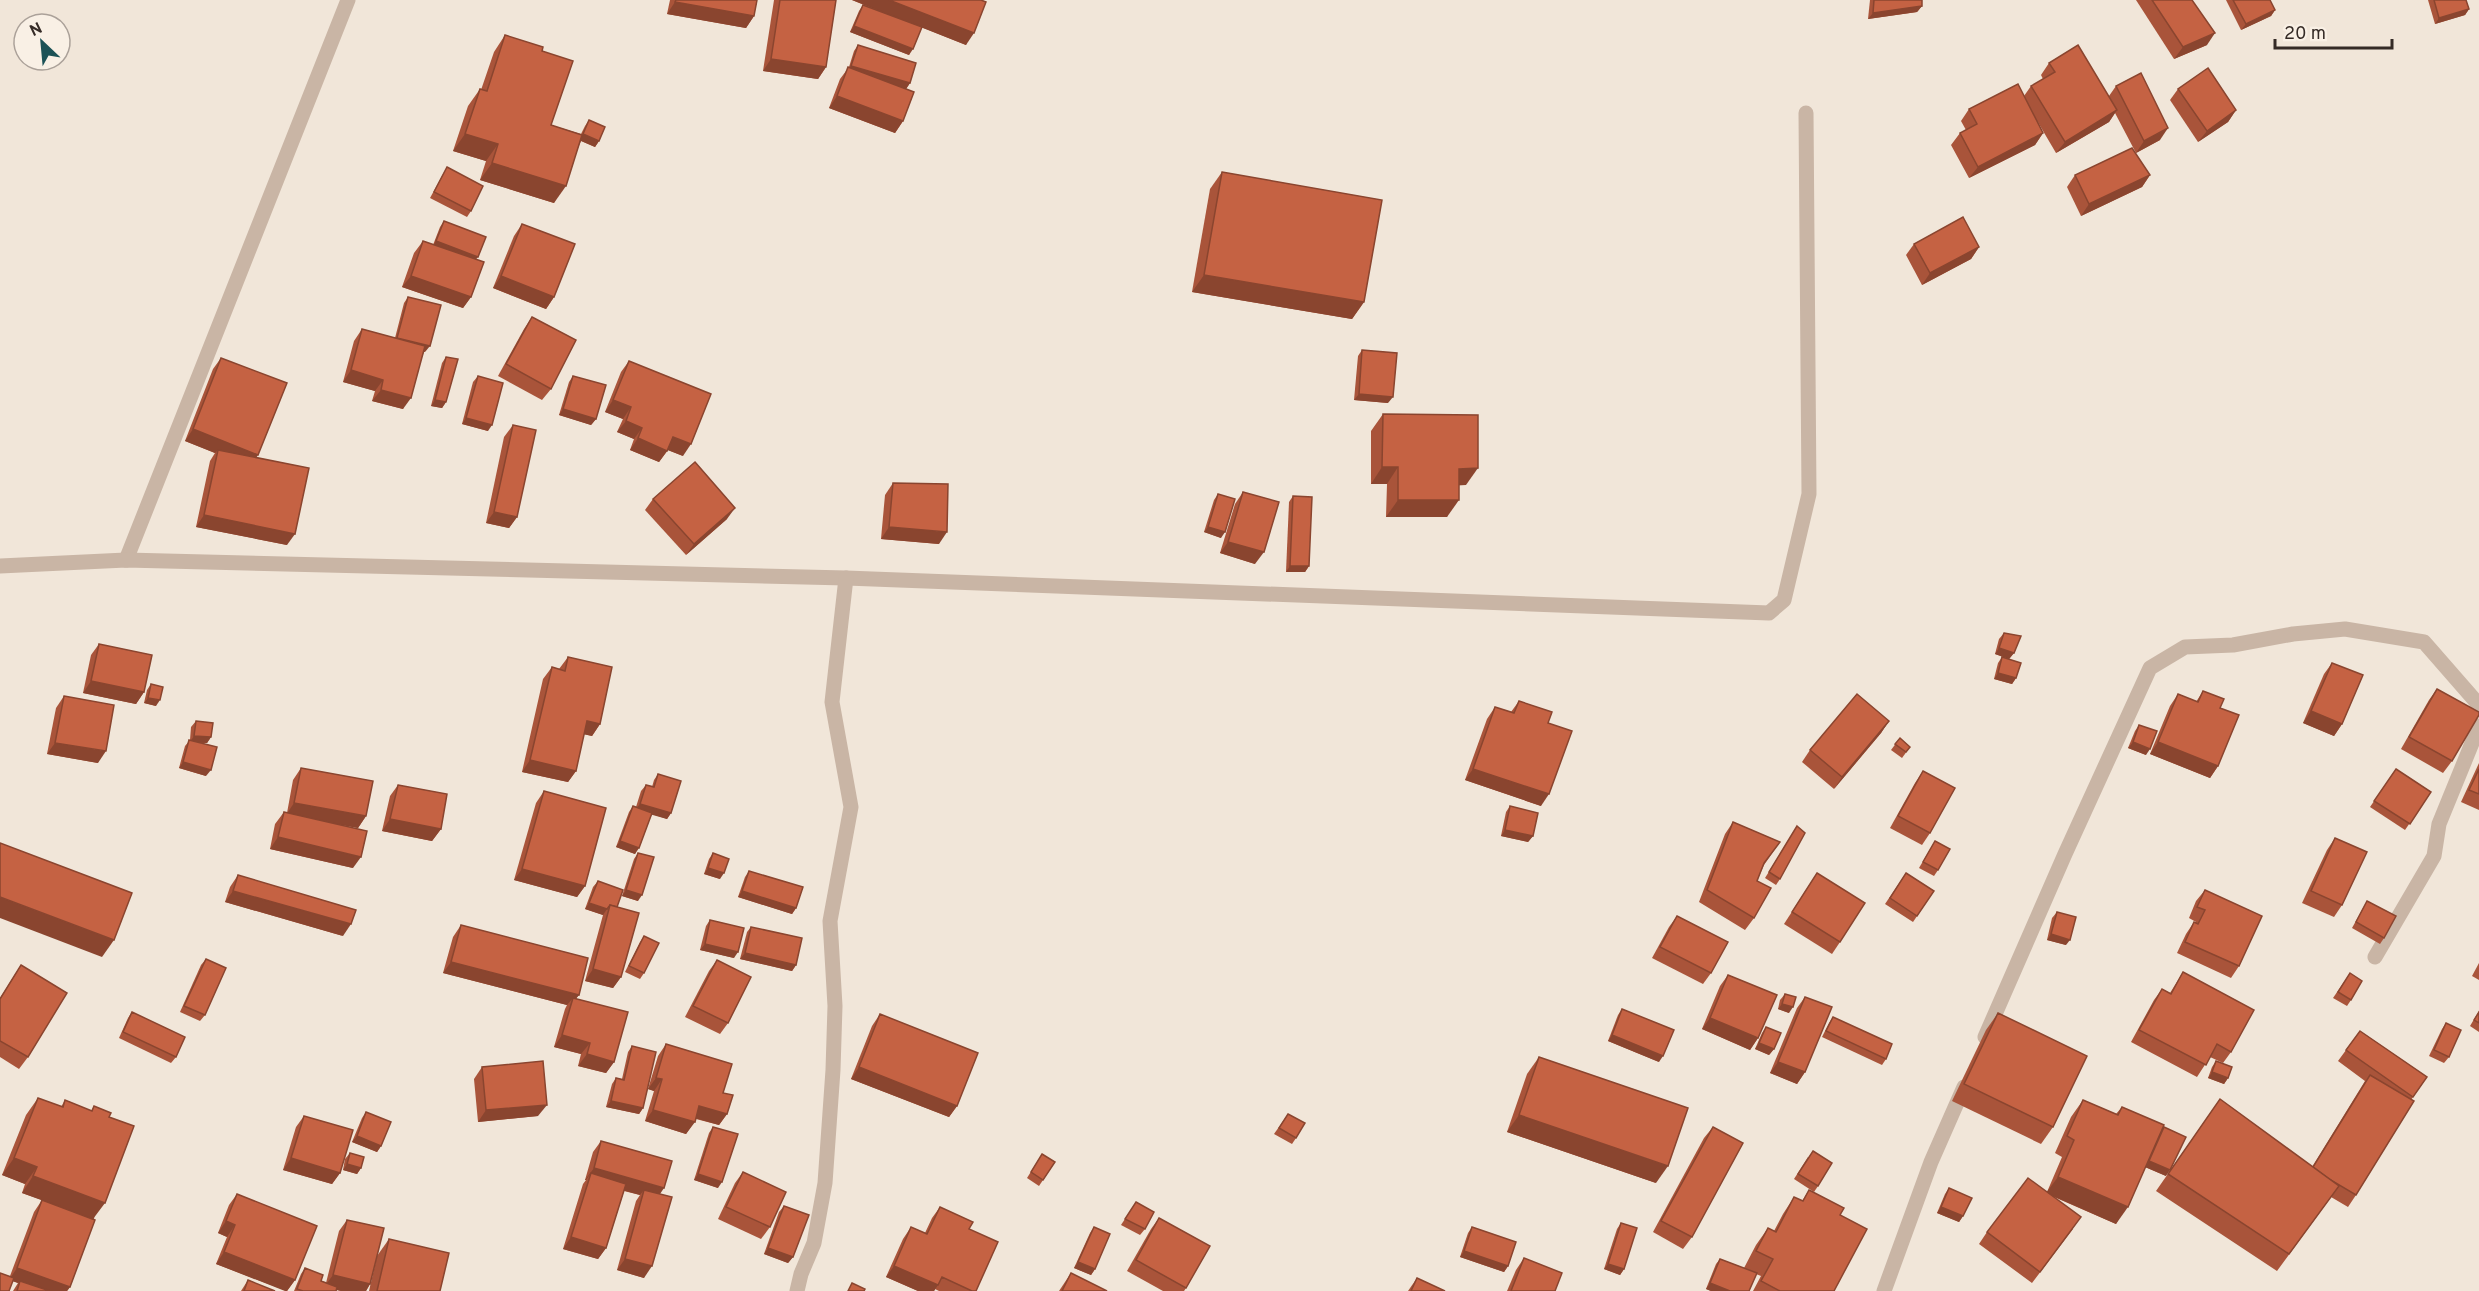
<svg xmlns="http://www.w3.org/2000/svg" width="2479" height="1291" font-family="Overpass,sans-serif">
	<style>
		.lines { fill: none; stroke-linecap: round; stroke-linejoin: round }
		.minor { stroke: #c9b5a5; stroke-width: 15 }
		.wall { fill: #a9543a }
		.shaded-wall { fill: #8a452f }
		.building { fill: #c56243; stroke: #8a452f; stroke-width: 1.5 }
	</style>
	<rect width="100%" height="100%" fill="#f1e6d9"/>
	<g class="lines">
		<g class="minor">
			<polyline points="126,560 348,0"/>
			<polyline points="0,566 126,560 846,578 1769,613 1784,600 1809,494 1806,113"/>
			<polyline points="2375,957 2434,856 2439,824 2479,726"/>
			<polyline points="1985,1037 2065,854 2150,668 2185,647 2233,645 2293,634 2345,629 2424,642 2479,705"/>
			<polyline points="797,1291 801,1274 814,1243 825,1183 833,1070 835,1006 830,921 851,807 832,702 846,578"/>
			<polyline points="1884,1291 1931,1162 1964,1087"/>
		</g>
	</g>
	<g class="wall">
		<polygon points="670,0 757,0 754,16 746,28 667,14"/>
		<polygon points="774,0 836,0 826,67 818,79 763,71"/>
		<polygon points="852,0 981,0 966,45 921,27 909,55 850,32 859,11 863,5 896,18"/>
		<polygon points="1870,0 1922,0 1922,6 1917,12 1868,19"/>
		<polygon points="2136,0 2192,0 2207,45 2174,59"/>
		<polygon points="2226,0 2270,0 2275,10 2271,16 2241,30"/>
		<polygon points="2428,0 2466,0 2469,9 2465,15 2435,24"/>
		<polygon points="505,35 542,51 551,125 581,134 585,126 589,120 599,141 595,147 581,141 554,203 480,180 486,161 453,151 468,106 480,89 481,90 494,52"/>
		<polygon points="858,45 910,83 906,89 903,121 895,133 829,108 840,79 849,67 854,51"/>
		<polygon points="2049,63 2109,96 2116,86 2160,140 2136,153 2115,113 2109,122 2056,153 2036,119 2043,133 2035,145 1969,178 1951,145 1960,133 1966,130 1961,121 1969,109 2024,96 2031,86 2043,79 2041,75"/>
		<polygon points="2178,89 2236,110 2228,122 2198,142 2170,100"/>
		<polygon points="447,167 471,211 467,217 430,198"/>
		<polygon points="1222,172 1364,302 1352,319 1192,292 1210,189"/>
		<polygon points="2075,175 2150,175 2142,187 2081,216 2067,187"/>
		<polygon points="444,221 476,259 471,297 463,308 402,287 414,253 423,241 433,245 440,227"/>
		<polygon points="522,224 554,297 546,309 493,288 514,236"/>
		<polygon points="1914,244 1979,247 1971,259 1922,285 1906,255"/>
		<polygon points="408,297 425,352 424,352 403,409 372,401 375,391 343,382 354,341 362,329 395,338 404,303"/>
		<polygon points="532,317 551,389 542,400 498,376 524,329"/>
		<polygon points="1362,350 1388,403 1354,400 1358,356"/>
		<polygon points="446,357 446,402 442,408 431,406 442,363"/>
		<polygon points="221,358 256,457 287,545 196,527 210,461 215,453 185,441 213,369"/>
		<polygon points="629,361 683,456 668,450 659,462 630,450 634,439 617,432 623,419 605,412 621,372"/>
		<polygon points="478,376 488,431 462,424 473,382"/>
		<polygon points="573,376 596,419 591,425 559,415 569,382"/>
		<polygon points="1383,414 1466,485 1459,485 1447,517 1386,517 1387,484 1371,484 1371,431"/>
		<polygon points="513,425 517,517 509,528 486,523 504,437"/>
		<polygon points="893,483 939,544 881,539 885,495"/>
		<polygon points="1243,492 1255,564 1220,553 1235,504"/>
		<polygon points="1218,494 1221,538 1204,532 1214,500"/>
		<polygon points="1293,496 1309,566 1305,572 1286,572 1289,502"/>
		<polygon points="653,499 727,519 686,555 645,510"/>
		<polygon points="2004,633 2014,653 2009,659 1995,654 1999,639"/>
		<polygon points="99,644 144,692 136,704 83,693 91,655"/>
		<polygon points="568,657 600,724 592,736 584,734 576,771 568,782 522,772 543,679 552,667 559,669"/>
		<polygon points="2002,657 2016,678 2012,684 1994,679 1998,663"/>
		<polygon points="2332,663 2342,724 2334,736 2303,723 2324,674"/>
		<polygon points="151,684 156,706 144,703 147,690"/>
		<polygon points="2437,689 2452,761 2443,773 2401,749 2429,700"/>
		<polygon points="2203,691 2218,766 2210,778 2150,754 2170,706 2178,694 2196,702"/>
		<polygon points="64,696 98,763 47,754 56,708"/>
		<polygon points="1519,701 1548,723 1541,806 1465,780 1487,719 1495,707 1511,712"/>
		<polygon points="196,721 211,737 207,743 201,743 206,776 179,768 185,746 190,740 191,727"/>
		<polygon points="1889,721 1881,733 1834,789 1802,762 1810,750"/>
		<polygon points="2139,725 2146,755 2128,748 2135,731"/>
		<polygon points="1900,738 1910,747 1902,758 1891,750"/>
		<polygon points="2479,763 2479,810 2461,802"/>
		<polygon points="301,768 366,816 358,828 327,822 353,868 270,849 275,824 284,812 287,813 293,780"/>
		<polygon points="2396,769 2431,792 2405,830 2370,807"/>
		<polygon points="1923,771 1930,833 1922,845 1890,828 1915,783"/>
		<polygon points="658,774 671,813 667,819 652,814 635,854 616,847 629,812 633,806 636,807 641,791 646,785 652,787 654,780"/>
		<polygon points="398,785 441,829 432,841 382,831 390,796"/>
		<polygon points="544,791 585,886 577,897 514,880 536,803"/>
		<polygon points="1510,806 1533,836 1528,842 1501,836 1506,812"/>
		<polygon points="1733,822 1780,842 1764,865 1757,881 1754,918 1745,930 1699,902 1725,834"/>
		<polygon points="1797,826 1780,879 1776,885 1765,878"/>
		<polygon points="2335,838 2342,905 2334,917 2302,903 2327,850"/>
		<polygon points="1935,841 1938,870 1934,876 1919,868"/>
		<polygon points="638,853 638,901 622,896 634,859"/>
		<polygon points="713,853 720,879 704,874 709,859"/>
		<polygon points="749,871 796,908 792,914 738,897 745,877"/>
		<polygon points="1817,873 1840,942 1832,954 1784,924"/>
		<polygon points="1906,873 1934,891 1913,922 1885,904"/>
		<polygon points="238,875 343,936 225,902 230,887"/>
		<polygon points="598,881 617,907 621,977 613,988 585,981 603,915 585,909 593,887"/>
		<polygon points="2205,890 2239,966 2231,978 2177,953 2186,934 2194,922 2196,922 2189,918 2196,901"/>
		<polygon points="2367,901 2384,938 2380,944 2352,928"/>
		<polygon points="2057,912 2066,945 2047,940 2052,918"/>
		<polygon points="1677,916 1711,973 1703,984 1652,958 1669,927"/>
		<polygon points="710,920 734,958 700,950 706,926"/>
		<polygon points="461,925 579,995 576,998 614,1062 606,1073 578,1066 581,1054 554,1047 565,1009 567,1005 443,973 453,937"/>
		<polygon points="751,927 796,965 792,971 740,959 747,932"/>
		<polygon points="644,936 644,973 640,979 625,972 640,942"/>
		<polygon points="206,959 205,1015 200,1021 180,1012 201,965"/>
		<polygon points="717,960 728,1023 720,1034 685,1017 709,971"/>
		<polygon points="2479,963 2479,980 2472,976"/>
		<polygon points="21,965 28,1057 19,1069 0,1057 0,998"/>
		<polygon points="2183,972 2231,1052 2223,1063 2210,1057 2197,1077 2131,1042 2154,1000 2162,989 2170,993"/>
		<polygon points="2350,973 2351,1000 2347,1006 2333,998"/>
		<polygon points="1728,975 1758,1038 1750,1050 1702,1029 1720,986"/>
		<polygon points="1785,994 1789,1013 1778,1009 1780,1000"/>
		<polygon points="1805,997 1805,1072 1797,1084 1770,1073 1797,1008"/>
		<polygon points="1622,1009 1659,1062 1608,1041 1618,1015"/>
		<polygon points="2479,1011 2479,1032 2470,1026"/>
		<polygon points="132,1012 176,1057 171,1063 119,1038 128,1018"/>
		<polygon points="1998,1013 2053,1127 2041,1144 1952,1101 1986,1030"/>
		<polygon points="880,1014 957,1106 949,1117 851,1079 872,1026"/>
		<polygon points="1833,1017 1886,1059 1882,1065 1822,1037 1829,1023"/>
		<polygon points="2446,1023 2449,1057 2444,1063 2429,1056 2442,1029"/>
		<polygon points="1766,1027 1774,1049 1769,1055 1755,1049 1762,1033"/>
		<polygon points="2360,1031 2427,1077 2411,1100 2356,1195 2348,1207 2331,1197 2277,1271 2156,1191 2220,1099 2312,1167 2365,1081 2338,1061"/>
		<polygon points="666,1044 723,1093 727,1114 719,1125 696,1119 686,1134 645,1121 654,1091 648,1089 658,1056"/>
		<polygon points="632,1046 643,1108 639,1114 606,1107 612,1084 616,1078 622,1079 628,1052"/>
		<polygon points="1539,1057 1656,1183 1507,1132 1527,1074"/>
		<polygon points="2216,1061 2228,1078 2224,1084 2208,1078 2212,1067"/>
		<polygon points="482,1067 538,1116 478,1122 474,1079"/>
		<polygon points="38,1098 61,1107 65,1100 91,1111 94,1106 109,1117 94,1219 70,1287 67,1291 13,1291 18,1283 13,1281 10,1276 34,1212 42,1200 22,1193 25,1184 2,1175 26,1115"/>
		<polygon points="2083,1100 2116,1114 2122,1107 2160,1133 2164,1127 2166,1176 2145,1167 2116,1224 2054,1197 2073,1229 2032,1283 1979,1244 1987,1232 2047,1192 2062,1157 2055,1153 2071,1117"/>
		<polygon points="366,1112 381,1146 377,1152 352,1142 362,1118"/>
		<polygon points="1288,1114 1296,1138 1292,1144 1274,1134"/>
		<polygon points="304,1116 340,1173 332,1184 283,1170 296,1127"/>
		<polygon points="713,1127 718,1188 694,1180 709,1133"/>
		<polygon points="1713,1127 1692,1237 1683,1249 1653,1232 1704,1138"/>
		<polygon points="601,1141 660,1194 644,1278 617,1270 636,1201 640,1195 624,1191 606,1248 598,1259 563,1249 583,1184 586,1180 585,1180 593,1152"/>
		<polygon points="350,1153 361,1168 357,1174 343,1170 345,1159"/>
		<polygon points="1042,1154 1055,1162 1039,1186 1027,1178"/>
		<polygon points="1808,1157 1818,1186 1814,1192 1794,1179"/>
		<polygon points="743,1172 770,1227 761,1239 718,1219 735,1183"/>
		<polygon points="1949,1188 1963,1216 1959,1222 1937,1213 1945,1194"/>
		<polygon points="1809,1190 1840,1215 1834,1291 1753,1291 1761,1276 1756,1274 1749,1291 1711,1291 1706,1289 1716,1264 1720,1259 1744,1268 1756,1245 1768,1228 1774,1231 1783,1214 1794,1197 1802,1201"/>
		<polygon points="237,1194 295,1280 287,1291 216,1264 227,1237 218,1233 229,1205"/>
		<polygon points="1136,1202 1145,1229 1140,1235 1121,1225"/>
		<polygon points="784,1206 793,1257 788,1263 764,1254 779,1212"/>
		<polygon points="940,1207 969,1229 976,1291 939,1291 935,1289 934,1291 918,1291 886,1277 903,1239 911,1227 925,1233 932,1218"/>
		<polygon points="1159,1218 1186,1288 1184,1291 1163,1291 1127,1271 1151,1229"/>
		<polygon points="347,1220 370,1284 366,1291 341,1291 337,1290 336,1291 294,1291 301,1274 305,1268 321,1281 326,1283 339,1231"/>
		<polygon points="1621,1223 1624,1269 1620,1275 1604,1269 1617,1229"/>
		<polygon points="1094,1227 1095,1269 1091,1275 1074,1268 1090,1233"/>
		<polygon points="1472,1227 1508,1266 1504,1272 1460,1257 1468,1233"/>
		<polygon points="389,1239 440,1291 369,1291 377,1256"/>
		<polygon points="1524,1258 1555,1291 1507,1291 1516,1270"/>
		<polygon points="1071,1273 1107,1291 1059,1291"/>
		<polygon points="1417,1278 1445,1291 1408,1291"/>
		<polygon points="248,1280 275,1291 241,1291"/>
	</g>
	<g class="shaded-wall">
		<polygon points="852,0 889,0 974,33 966,45"/>
		<polygon points="675,2 754,16 746,28 667,14"/>
		<polygon points="1922,6 1917,12 1868,19 1873,13"/>
		<polygon points="2469,9 2465,15 2435,24 2439,18"/>
		<polygon points="2275,10 2271,16 2241,30 2246,24"/>
		<polygon points="854,26 913,49 909,55 850,32"/>
		<polygon points="2215,33 2207,45 2174,59 2183,47"/>
		<polygon points="771,59 826,67 818,79 763,71"/>
		<polygon points="851,66 910,83 906,89 847,72"/>
		<polygon points="837,96 903,121 895,133 829,108"/>
		<polygon points="2117,110 2109,122 2056,153 2065,142"/>
		<polygon points="2236,110 2228,122 2198,142 2207,131"/>
		<polygon points="2168,128 2160,140 2136,153 2144,141"/>
		<polygon points="2043,133 2035,145 1969,178 1978,167"/>
		<polygon points="465,134 498,144 486,161 453,151"/>
		<polygon points="583,134 599,141 595,147 579,140"/>
		<polygon points="492,163 566,186 554,203 480,180"/>
		<polygon points="2150,175 2142,187 2081,216 2089,204"/>
		<polygon points="436,241 478,257 473,263 432,247"/>
		<polygon points="1979,247 1971,259 1922,285 1930,273"/>
		<polygon points="1204,275 1364,302 1352,319 1192,292"/>
		<polygon points="411,276 471,297 463,308 402,287"/>
		<polygon points="501,276 554,297 546,309 493,288"/>
		<polygon points="397,338 430,346 425,352 393,344"/>
		<polygon points="351,370 383,380 375,391 343,382"/>
		<polygon points="381,390 411,398 403,409 372,401"/>
		<polygon points="1359,394 1393,397 1388,403 1354,400"/>
		<polygon points="435,400 446,402 442,408 431,406"/>
		<polygon points="613,400 631,407 623,419 605,412"/>
		<polygon points="563,409 596,419 591,425 559,415"/>
		<polygon points="466,418 492,425 488,431 462,424"/>
		<polygon points="626,421 642,428 634,439 617,432"/>
		<polygon points="193,429 258,455 250,467 218,450 215,453 185,441"/>
		<polygon points="673,437 691,444 683,456 665,449"/>
		<polygon points="638,438 667,451 659,462 630,450"/>
		<polygon points="1382,467 1398,467 1387,484 1371,484"/>
		<polygon points="1478,468 1466,485 1448,486 1459,469"/>
		<polygon points="1398,500 1459,500 1447,517 1386,517"/>
		<polygon points="735,508 727,519 686,555 694,544"/>
		<polygon points="494,512 517,517 509,528 486,523"/>
		<polygon points="204,515 295,534 287,545 196,527"/>
		<polygon points="889,527 947,532 939,544 881,539"/>
		<polygon points="1208,527 1225,532 1221,538 1204,532"/>
		<polygon points="1228,542 1264,552 1255,564 1220,553"/>
		<polygon points="1290,566 1309,566 1305,572 1286,572"/>
		<polygon points="1999,648 2014,653 2009,659 1995,654"/>
		<polygon points="1998,673 2016,678 2012,684 1994,679"/>
		<polygon points="91,681 144,692 136,704 83,693"/>
		<polygon points="148,698 160,700 156,706 144,703"/>
		<polygon points="2311,711 2342,724 2334,736 2303,723"/>
		<polygon points="587,721 600,724 592,736 578,733"/>
		<polygon points="1889,721 1881,733 1834,789 1842,777"/>
		<polygon points="194,736 211,737 207,743 190,742"/>
		<polygon points="2133,742 2150,749 2146,755 2128,748"/>
		<polygon points="2158,742 2218,766 2210,778 2150,754"/>
		<polygon points="55,743 106,751 98,763 47,754"/>
		<polygon points="530,760 576,771 568,782 522,772"/>
		<polygon points="183,762 211,770 206,776 179,768"/>
		<polygon points="1473,769 1549,794 1541,806 1465,780"/>
		<polygon points="294,803 366,816 358,828 286,815"/>
		<polygon points="640,804 671,813 667,819 635,810"/>
		<polygon points="390,819 441,829 432,841 382,831"/>
		<polygon points="1505,830 1533,836 1528,842 1501,836"/>
		<polygon points="278,837 361,857 353,868 270,849"/>
		<polygon points="620,841 639,848 635,854 616,847"/>
		<polygon points="708,868 724,873 720,879 704,874"/>
		<polygon points="522,869 585,886 577,897 514,880"/>
		<polygon points="626,890 642,895 638,901 622,896"/>
		<polygon points="233,891 351,924 343,936 225,902"/>
		<polygon points="742,891 796,908 792,914 738,897"/>
		<polygon points="0,897 114,940 102,957 0,918"/>
		<polygon points="589,903 607,909 603,915 585,909"/>
		<polygon points="2051,934 2070,940 2066,945 2047,940"/>
		<polygon points="705,944 738,952 734,958 700,950"/>
		<polygon points="745,953 796,965 792,971 740,959"/>
		<polygon points="451,962 579,995 570,1006 573,998 567,1005 443,973"/>
		<polygon points="593,969 621,977 613,988 585,981"/>
		<polygon points="1782,1004 1793,1007 1789,1013 1778,1009"/>
		<polygon points="1710,1018 1758,1038 1750,1050 1702,1029"/>
		<polygon points="562,1035 590,1043 581,1054 554,1047"/>
		<polygon points="1612,1035 1663,1056 1659,1062 1608,1041"/>
		<polygon points="1759,1043 1774,1049 1769,1055 1755,1049"/>
		<polygon points="587,1054 614,1062 606,1073 578,1066"/>
		<polygon points="1778,1062 1805,1072 1797,1084 1770,1073"/>
		<polygon points="859,1067 957,1106 949,1117 851,1079"/>
		<polygon points="2212,1072 2228,1078 2224,1084 2208,1078"/>
		<polygon points="656,1078 662,1079 654,1091 648,1089"/>
		<polygon points="611,1101 643,1108 639,1114 606,1107"/>
		<polygon points="547,1105 538,1116 478,1122 486,1110"/>
		<polygon points="699,1106 727,1114 719,1125 691,1117"/>
		<polygon points="653,1110 695,1122 686,1134 645,1121"/>
		<polygon points="1519,1115 1668,1166 1656,1183 1507,1132"/>
		<polygon points="357,1136 381,1146 377,1152 352,1142"/>
		<polygon points="14,1158 37,1167 25,1184 2,1175"/>
		<polygon points="291,1158 340,1173 332,1184 283,1170"/>
		<polygon points="2149,1161 2170,1170 2166,1176 2145,1167"/>
		<polygon points="347,1164 361,1168 357,1174 343,1170"/>
		<polygon points="594,1168 664,1188 656,1200 644,1190 640,1195 589,1181 591,1173 586,1180 585,1180"/>
		<polygon points="698,1174 722,1182 718,1188 694,1180"/>
		<polygon points="33,1176 105,1203 93,1219 22,1193"/>
		<polygon points="2058,1177 2128,1207 2116,1224 2046,1193"/>
		<polygon points="1941,1207 1963,1216 1959,1222 1937,1213"/>
		<polygon points="226,1221 235,1225 227,1237 218,1233"/>
		<polygon points="571,1237 606,1248 598,1259 563,1249"/>
		<polygon points="768,1248 793,1257 788,1263 764,1254"/>
		<polygon points="1464,1251 1508,1266 1504,1272 1460,1257"/>
		<polygon points="224,1252 295,1280 287,1291 285,1291 216,1264"/>
		<polygon points="625,1259 652,1266 644,1278 617,1270"/>
		<polygon points="1078,1262 1095,1269 1091,1275 1074,1268"/>
		<polygon points="1608,1264 1624,1269 1620,1275 1604,1269"/>
		<polygon points="894,1266 938,1285 934,1291 918,1291 886,1277"/>
		<polygon points="17,1268 70,1287 67,1291 40,1291 20,1281 18,1283 9,1280"/>
		<polygon points="333,1275 370,1284 366,1291 341,1291 324,1287"/>
		<polygon points="1710,1283 1730,1291 1711,1291 1706,1289"/>
	</g>
	<g class="building">
		<polygon points="676,0 757,0 754,16 675,2"/>
		<polygon points="780,0 836,0 826,67 771,59"/>
		<polygon points="889,0 981,0 986,2 974,33"/>
		<polygon points="1874,0 1922,0 1922,6 1873,13"/>
		<polygon points="2152,0 2192,0 2215,33 2183,47"/>
		<polygon points="2233,0 2270,0 2275,10 2246,24"/>
		<polygon points="2434,0 2466,0 2469,9 2439,18"/>
		<polygon points="863,5 922,27 913,49 854,26"/>
		<polygon points="505,35 543,47 542,51 573,61 551,125 582,135 566,186 492,163 498,144 465,134 480,89 487,91"/>
		<polygon points="858,45 916,63 910,83 851,66"/>
		<polygon points="2078,45 2117,110 2065,142 2031,86 2055,72 2049,63"/>
		<polygon points="848,67 914,92 903,121 837,96"/>
		<polygon points="2208,68 2236,110 2207,131 2178,89"/>
		<polygon points="2141,73 2168,128 2144,141 2116,86"/>
		<polygon points="2018,84 2043,133 1978,167 1960,133 1977,124 1969,109"/>
		<polygon points="589,120 605,127 599,141 583,134"/>
		<polygon points="2132,148 2150,175 2089,204 2075,175"/>
		<polygon points="447,167 483,186 471,211 434,192"/>
		<polygon points="1222,172 1382,200 1364,302 1204,275"/>
		<polygon points="1963,217 1979,247 1930,273 1914,244"/>
		<polygon points="444,221 486,237 478,257 436,241"/>
		<polygon points="522,224 575,244 554,297 501,276"/>
		<polygon points="423,241 484,262 471,297 411,276"/>
		<polygon points="408,297 441,305 430,346 397,338"/>
		<polygon points="532,317 576,340 551,389 506,364"/>
		<polygon points="362,329 425,346 411,398 381,390 383,380 351,370"/>
		<polygon points="1362,350 1397,353 1393,397 1359,394"/>
		<polygon points="446,357 458,359 446,402 435,400"/>
		<polygon points="221,358 287,383 258,455 193,429"/>
		<polygon points="629,361 711,394 691,444 673,437 667,451 638,438 642,428 626,421 631,407 613,400"/>
		<polygon points="478,376 503,383 492,425 466,418"/>
		<polygon points="573,376 606,385 596,419 563,409"/>
		<polygon points="1383,414 1478,415 1478,468 1459,469 1459,500 1398,500 1398,467 1382,467"/>
		<polygon points="513,425 536,430 517,517 494,512"/>
		<polygon points="218,450 309,468 295,534 204,515"/>
		<polygon points="695,462 735,508 694,544 653,499"/>
		<polygon points="893,483 948,484 947,532 889,527"/>
		<polygon points="1243,492 1279,502 1264,552 1228,542"/>
		<polygon points="1218,494 1235,499 1225,532 1208,527"/>
		<polygon points="1293,496 1312,497 1309,566 1290,566"/>
		<polygon points="2004,633 2021,636 2014,653 1999,648"/>
		<polygon points="99,644 152,655 144,692 91,681"/>
		<polygon points="568,657 612,667 600,724 587,721 576,771 530,760 552,667 565,671"/>
		<polygon points="2002,657 2021,663 2016,678 1998,673"/>
		<polygon points="2332,663 2363,675 2342,724 2311,711"/>
		<polygon points="151,684 163,687 160,700 148,698"/>
		<polygon points="2437,689 2479,712 2479,715 2452,761 2409,737"/>
		<polygon points="2203,691 2224,699 2220,708 2239,715 2218,766 2158,742 2178,694 2198,702"/>
		<polygon points="1857,694 1889,721 1842,777 1810,750"/>
		<polygon points="64,696 114,705 106,751 55,743"/>
		<polygon points="1519,701 1552,712 1548,723 1572,731 1549,794 1473,769 1495,707 1514,713"/>
		<polygon points="196,721 213,723 211,737 194,736"/>
		<polygon points="2139,725 2157,731 2150,749 2133,742"/>
		<polygon points="1900,738 1910,747 1906,752 1895,744"/>
		<polygon points="189,740 217,747 211,770 183,762"/>
		<polygon points="301,768 373,781 366,816 294,803"/>
		<polygon points="2396,769 2431,792 2410,824 2374,801"/>
		<polygon points="2479,769 2479,794 2469,790"/>
		<polygon points="1923,771 1955,788 1930,833 1898,816"/>
		<polygon points="658,774 681,781 671,813 640,804 646,785 654,787"/>
		<polygon points="398,785 447,794 441,829 390,819"/>
		<polygon points="544,791 606,808 585,886 522,869"/>
		<polygon points="633,806 652,813 639,848 620,841"/>
		<polygon points="1510,806 1538,813 1533,836 1505,830"/>
		<polygon points="284,812 367,831 361,857 278,837"/>
		<polygon points="1733,822 1780,842 1764,863 1757,881 1771,888 1754,918 1707,890"/>
		<polygon points="1797,826 1805,833 1780,879 1769,872"/>
		<polygon points="2335,838 2367,852 2342,905 2311,891"/>
		<polygon points="1935,841 1950,849 1938,870 1923,862"/>
		<polygon points="0,843 132,893 114,940 0,897"/>
		<polygon points="638,853 654,857 642,895 626,890"/>
		<polygon points="713,853 729,859 724,873 708,868"/>
		<polygon points="749,871 803,887 796,908 742,891"/>
		<polygon points="1817,873 1865,903 1840,942 1792,912"/>
		<polygon points="1906,873 1934,891 1917,916 1890,898"/>
		<polygon points="238,875 356,910 351,924 233,891"/>
		<polygon points="598,881 623,890 617,907 610,905 607,909 589,903"/>
		<polygon points="2205,890 2262,916 2239,966 2185,942 2194,922 2198,924 2205,910 2197,907"/>
		<polygon points="2367,901 2396,916 2384,938 2356,922"/>
		<polygon points="610,905 639,913 621,977 593,969"/>
		<polygon points="2057,912 2076,917 2070,940 2051,934"/>
		<polygon points="1677,916 1728,942 1711,973 1660,947"/>
		<polygon points="710,920 744,928 738,952 705,944"/>
		<polygon points="461,925 588,958 579,995 451,962"/>
		<polygon points="751,927 802,938 796,965 745,953"/>
		<polygon points="644,936 659,943 644,973 629,966"/>
		<polygon points="206,959 226,968 205,1015 184,1006"/>
		<polygon points="717,960 751,977 728,1023 693,1006"/>
		<polygon points="21,965 67,993 28,1057 0,1041 0,999"/>
		<polygon points="2183,972 2254,1010 2231,1052 2217,1044 2206,1065 2139,1030 2162,989 2171,994"/>
		<polygon points="2350,973 2362,981 2351,1000 2338,992"/>
		<polygon points="1728,975 1777,995 1758,1038 1710,1018"/>
		<polygon points="1785,994 1796,997 1793,1007 1782,1004"/>
		<polygon points="1805,997 1832,1007 1805,1072 1778,1062"/>
		<polygon points="573,998 628,1012 614,1062 587,1054 590,1043 562,1035"/>
		<polygon points="1622,1009 1674,1030 1663,1056 1612,1035"/>
		<polygon points="132,1012 185,1037 176,1057 123,1032"/>
		<polygon points="2479,1012 2479,1023 2474,1020"/>
		<polygon points="1998,1013 2087,1056 2053,1127 1964,1084"/>
		<polygon points="880,1014 978,1053 957,1106 859,1067"/>
		<polygon points="1833,1017 1892,1044 1886,1059 1826,1031"/>
		<polygon points="2446,1023 2461,1030 2449,1057 2434,1050"/>
		<polygon points="1766,1027 1781,1033 1774,1049 1759,1043"/>
		<polygon points="2360,1031 2427,1077 2413,1097 2346,1050"/>
		<polygon points="666,1044 732,1064 723,1093 733,1095 727,1114 699,1106 695,1122 653,1110 662,1079 656,1078"/>
		<polygon points="632,1046 656,1052 643,1108 611,1101 616,1078 624,1080"/>
		<polygon points="1539,1057 1688,1108 1668,1166 1519,1115"/>
		<polygon points="543,1061 547,1105 486,1110 482,1067"/>
		<polygon points="2216,1061 2232,1067 2228,1078 2212,1072"/>
		<polygon points="2370,1075 2414,1101 2356,1195 2329,1179 2313,1167"/>
		<polygon points="38,1098 63,1107 65,1100 92,1111 94,1106 111,1113 109,1117 134,1126 105,1203 33,1176 37,1167 14,1158"/>
		<polygon points="2220,1099 2339,1186 2289,1254 2168,1174"/>
		<polygon points="2083,1100 2118,1115 2122,1107 2164,1125 2128,1207 2058,1177 2074,1140 2067,1136"/>
		<polygon points="366,1112 391,1122 381,1146 357,1136"/>
		<polygon points="1288,1114 1305,1123 1296,1138 1279,1128"/>
		<polygon points="304,1116 353,1130 340,1173 291,1158"/>
		<polygon points="713,1127 738,1134 722,1182 698,1174"/>
		<polygon points="1713,1127 1743,1143 1692,1237 1661,1221"/>
		<polygon points="2164,1127 2186,1137 2170,1170 2149,1161"/>
		<polygon points="601,1141 672,1161 664,1188 594,1168"/>
		<polygon points="1813,1151 1832,1163 1818,1186 1798,1174"/>
		<polygon points="350,1153 364,1157 361,1168 347,1164"/>
		<polygon points="1042,1154 1055,1162 1043,1180 1031,1172"/>
		<polygon points="743,1172 786,1192 770,1227 726,1207"/>
		<polygon points="591,1173 626,1184 606,1248 571,1237"/>
		<polygon points="2028,1178 2081,1217 2040,1272 1987,1232"/>
		<polygon points="1949,1188 1972,1198 1963,1216 1941,1207"/>
		<polygon points="644,1190 672,1197 652,1266 625,1259"/>
		<polygon points="1809,1190 1844,1208 1840,1215 1867,1229 1834,1291 1780,1291 1761,1281 1773,1259 1756,1251 1768,1228 1776,1232 1794,1197 1803,1201"/>
		<polygon points="237,1194 317,1226 295,1280 224,1252 235,1225 226,1221"/>
		<polygon points="42,1200 95,1220 70,1287 17,1268"/>
		<polygon points="1136,1202 1154,1212 1145,1229 1125,1219"/>
		<polygon points="784,1206 809,1215 793,1257 768,1248"/>
		<polygon points="940,1207 973,1222 969,1229 998,1242 976,1291 972,1291 942,1277 938,1285 894,1266 911,1227 927,1234"/>
		<polygon points="1159,1218 1210,1246 1186,1288 1136,1260"/>
		<polygon points="347,1220 384,1228 370,1284 333,1275"/>
		<polygon points="1621,1223 1637,1228 1624,1269 1608,1264"/>
		<polygon points="1094,1227 1110,1234 1095,1269 1078,1262"/>
		<polygon points="1472,1227 1516,1242 1508,1266 1464,1251"/>
		<polygon points="389,1239 449,1253 440,1291 377,1291"/>
		<polygon points="1524,1258 1562,1273 1555,1291 1511,1291"/>
		<polygon points="1720,1259 1757,1273 1749,1291 1730,1291 1710,1283"/>
		<polygon points="305,1268 323,1275 321,1281 337,1287 336,1291 303,1291 297,1289"/>
		<polygon points="0,1273 14,1278 9,1291 0,1291"/>
		<polygon points="1071,1273 1107,1291 1062,1291"/>
		<polygon points="1417,1278 1445,1291 1411,1291"/>
		<polygon points="248,1280 275,1291 244,1291"/>
		<polygon points="20,1281 50,1291 17,1291"/>
		<polygon points="852,1283 865,1289 864,1291 848,1291"/>
	</g>
	<g transform="translate(42 42) rotate(334)"><circle r="28" fill="#f9f0e5" stroke="#aba199" stroke-width="1.5"/>
	<path d="M0-4.5L10 22L0 15L-10 22Z" fill="#1c5256"/>
	<text y="-9" font-size="16" font-weight="bold" text-anchor="middle" fill="#352b26">N</text>
	</g>
	<path d="M2275 39v9h117v-9" fill="none" stroke="#352b26" stroke-width="3"/>
	<text x="2284" y="39" font-size="18" fill="#352b26" stroke="#f9f0e5" stroke-width="4.5" paint-order="stroke">20 m</text>
</svg>
